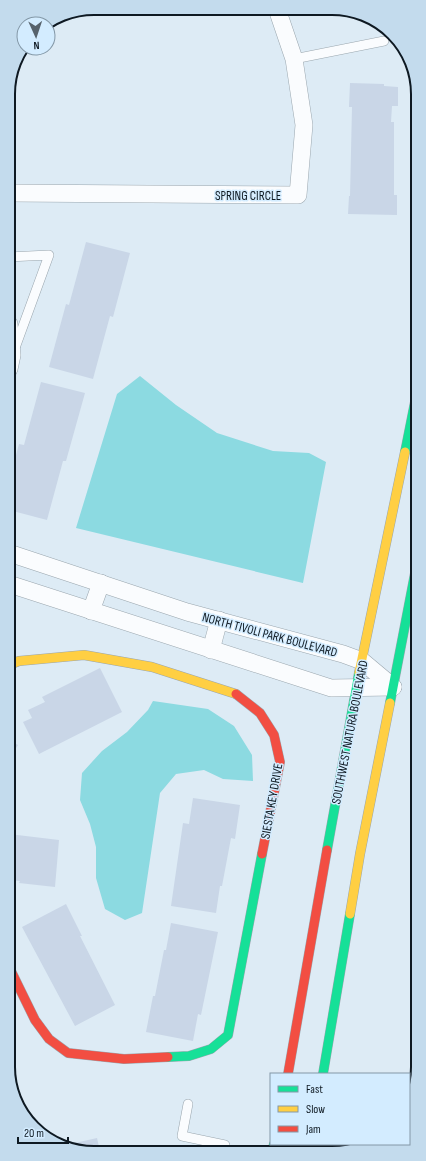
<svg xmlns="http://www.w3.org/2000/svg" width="426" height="1161" font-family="'Sofia Sans Condensed',sans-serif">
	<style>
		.water { fill: #8cdae1 }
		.building { fill: #c9d6e7 }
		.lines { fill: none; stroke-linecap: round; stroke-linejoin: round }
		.lane-casing { stroke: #9aa6ae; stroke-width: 10 }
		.street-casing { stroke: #9aa6ae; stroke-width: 18 }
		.fast-casing { stroke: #9aa6ae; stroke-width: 10 }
		.slow-casing { stroke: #9aa6ae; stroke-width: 10 }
		.jam-casing { stroke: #9aa6ae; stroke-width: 10 }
		.lane { stroke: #fafcfe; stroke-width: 9 }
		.street { stroke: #fafcfe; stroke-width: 17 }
		.fast { stroke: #16e098; stroke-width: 9 }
		.slow { stroke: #ffcf43; stroke-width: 9 }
		.jam { stroke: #f24e42; stroke-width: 9 }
		.labels { text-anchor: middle; stroke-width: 3; stroke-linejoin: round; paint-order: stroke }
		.street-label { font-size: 13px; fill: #0e1922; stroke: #d3ecff }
		.rim { fill: none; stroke: #0e1922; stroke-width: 2 }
	</style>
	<rect width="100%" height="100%" fill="#ddebf5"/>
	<g class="water">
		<polygon points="140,376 176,405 217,433 273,451 309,453 326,462 303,583 76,528 117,394"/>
		<polygon points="153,701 208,709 234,726 252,755 253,781 223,779 204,770 176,774 160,793 142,913 125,920 105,909 96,878 96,847 90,824 80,800 82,773 102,751 127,732 148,710"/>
	</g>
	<g class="building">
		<polygon points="350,83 384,84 384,86 398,87 398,106 392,106 391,122 394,122 394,195 397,195 397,215 348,214 349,196 350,196 352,107 349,107"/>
		<polygon points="86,242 130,253 113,317 110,316 93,379 49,367 66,304 69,305"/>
		<polygon points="41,382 85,393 66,461 63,461 47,520 9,510 9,481 19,444 24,445"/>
		<polygon points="100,668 122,712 39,754 23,722 32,718 28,710 45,702 42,697"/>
		<polygon points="9,740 18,745 9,759"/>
		<polygon points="193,798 240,805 235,839 231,838 222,886 220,886 216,913 171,906 183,823 189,824"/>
		<polygon points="9,834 59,840 55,887 19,883 20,881 9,880"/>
		<polygon points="66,904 82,936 80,936 115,1005 75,1026 22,927"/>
		<polygon points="171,923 218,932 201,1015 198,1014 193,1041 146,1032 153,996 155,996 164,950 166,950"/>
		<polygon points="97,1138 100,1151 78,1151 66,1145"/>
	</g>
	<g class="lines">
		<defs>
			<g id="lane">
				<polyline points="294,59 384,41"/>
				<polyline points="8,257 49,255 15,348"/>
				<polyline points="188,1104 182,1136 225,1145"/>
			</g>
			<g id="street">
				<polyline points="8,193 298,195 304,125 294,59 277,9"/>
				<polyline points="9,324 12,355 9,369"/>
				<polyline points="9,553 187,612 343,654 362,661 393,687"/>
				<polyline points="9,584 331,688 393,687"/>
				<polyline points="91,611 101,583"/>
				<polyline points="211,650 219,620"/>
			</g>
			<g id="fast">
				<polyline points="405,452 417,392"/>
				<polyline points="390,703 417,563"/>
				<polyline points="327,850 359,673"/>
				<polyline points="168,1057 189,1056 211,1049 228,1035 262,854"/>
				<polyline points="323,1074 350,914"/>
				<polyline points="272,1151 274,1144"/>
				<polyline points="310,1151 311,1144"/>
			</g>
			<g id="slow">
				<polyline points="9,665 19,661 84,655 152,667 236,694"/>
				<polyline points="359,673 405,452"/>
				<polyline points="350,914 360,854 390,703"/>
			</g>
			<g id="jam">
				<polyline points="236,694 260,713 274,735 280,762 262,854"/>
				<polyline points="10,969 35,1020 49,1039 68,1053 124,1059 168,1057"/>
				<polyline points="288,1074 327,850"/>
			</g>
		</defs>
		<use href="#lane" class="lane-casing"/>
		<use href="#street" class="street-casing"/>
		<use href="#fast" class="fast-casing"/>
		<use href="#slow" class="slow-casing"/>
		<use href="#jam" class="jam-casing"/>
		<use href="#lane" class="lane"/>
		<use href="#street" class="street"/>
		<use href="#fast" class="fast"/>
		<use href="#slow" class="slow"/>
		<use href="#jam" class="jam"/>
	</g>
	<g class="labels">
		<g class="street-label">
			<text x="248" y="200">SPRING CIRCLE</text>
			<text transform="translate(270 634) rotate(15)" y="5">NORTH TIVOLI PARK BOULEVARD</text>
			<text transform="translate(349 732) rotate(-79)" y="5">SOUTHWEST NATURA BOULEVARD</text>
			<text transform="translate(271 801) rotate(-80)" y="5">SIESTA KEY DRIVE</text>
		</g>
	</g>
	<path d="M0 0H426V1161H0ZM94 15H332A79 79 0 0 1 411 94V1067A79 79 0 0 1 332 1146H94A79 79 0 0 1 15 1067V94A79 79 0 0 1 94 15Z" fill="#c3dbed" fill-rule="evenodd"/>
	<path class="rim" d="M94 15H332A79 79 0 0 1 411 94V1067A79 79 0 0 1 332 1146H94A79 79 0 0 1 15 1067V94A79 79 0 0 1 94 15Z"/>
	<rect x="270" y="1073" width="140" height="72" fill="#d3ecff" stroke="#8498a7"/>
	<rect x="278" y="1086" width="20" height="6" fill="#16e098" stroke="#8498a7"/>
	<text x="306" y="1093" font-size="12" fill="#0e1922">Fast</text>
	<rect x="278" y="1106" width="20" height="6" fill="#ffcf43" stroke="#8498a7"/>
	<text x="306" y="1113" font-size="12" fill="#0e1922">Slow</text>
	<rect x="278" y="1126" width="20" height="6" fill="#f24e42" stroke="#8498a7"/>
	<text x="306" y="1133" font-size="12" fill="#0e1922">Jam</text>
	<g transform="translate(36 36) rotate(177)"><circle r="19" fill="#d3ecff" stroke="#8498a7"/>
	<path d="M0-3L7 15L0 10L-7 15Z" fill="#56626c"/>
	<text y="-6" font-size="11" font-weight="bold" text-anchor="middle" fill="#0e1922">N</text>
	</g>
	<path d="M18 1137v6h50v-6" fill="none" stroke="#0e1922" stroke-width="2"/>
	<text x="24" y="1137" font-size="12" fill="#0e1922" stroke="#d3ecff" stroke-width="3" paint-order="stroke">20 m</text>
</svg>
